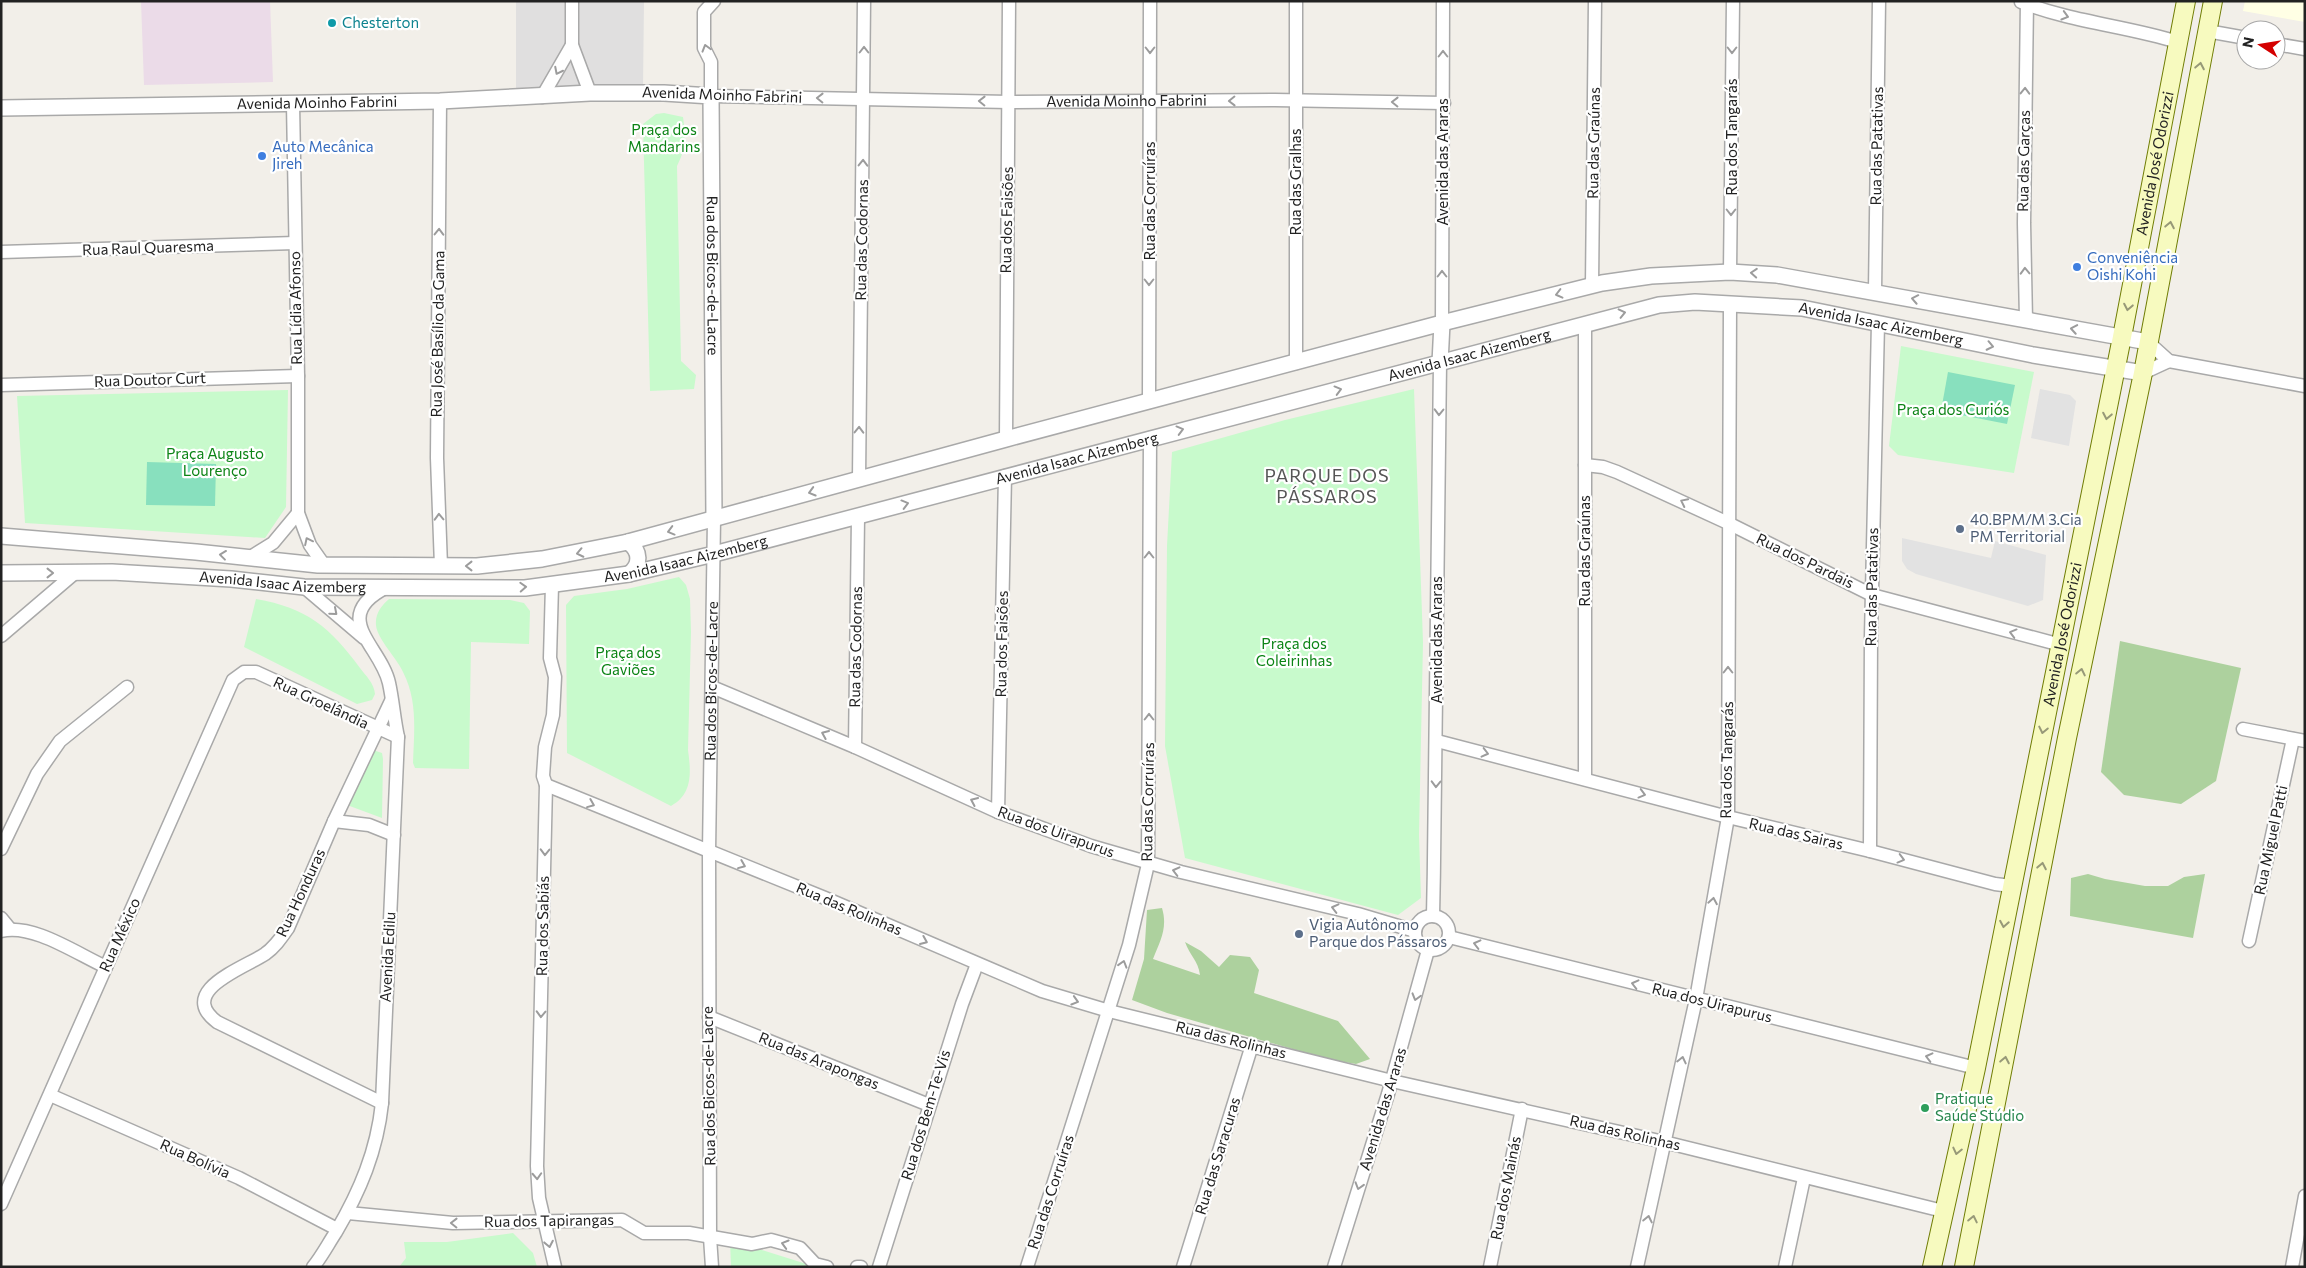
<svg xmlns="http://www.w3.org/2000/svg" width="2306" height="1268" font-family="Commissioner,sans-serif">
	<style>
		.residential { fill: #e0dfdf }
		.industrial { fill: #ebdbe8 }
		.education { fill: #ffffe5 }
		.forest { fill: #add19e }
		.park { fill: #c8facc }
		.pitch { fill: #88e0be }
		.parking { fill: #e2e2e2 }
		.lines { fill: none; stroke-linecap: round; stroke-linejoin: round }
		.minor-casing { stroke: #a9a9a9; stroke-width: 15 }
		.tertiary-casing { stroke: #a9a9a9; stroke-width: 18 }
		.secondary-casing { stroke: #707d05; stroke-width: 20 }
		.minor { stroke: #fff; stroke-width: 12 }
		.tertiary { stroke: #fff; stroke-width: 15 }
		.secondary { stroke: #f7fabf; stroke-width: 18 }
		.oneway { stroke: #9c9c9c }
		.oneway2 { stroke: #979978 }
		.culture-dot { fill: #0f9aa8; stroke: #fff; stroke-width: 2 }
		.shop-dot { fill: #3f7fe0; stroke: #fff; stroke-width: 2 }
		.service-dot { fill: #5c6f8a; stroke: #fff; stroke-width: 2 }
		.leisure-dot { fill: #2e9e5b; stroke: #fff; stroke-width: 2 }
		.labels { text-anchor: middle; stroke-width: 4.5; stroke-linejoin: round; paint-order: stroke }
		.culture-label { font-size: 15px; fill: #0d838f; stroke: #fff; text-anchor: start }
		.street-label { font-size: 15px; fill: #222; stroke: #fff }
		.park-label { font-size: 15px; fill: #0c8416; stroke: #fff }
		.shop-label { font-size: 15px; fill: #366cbe; stroke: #fff; text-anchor: start }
		.service-label { font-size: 15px; fill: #4e5e75; stroke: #fff; text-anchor: start }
		.leisure-label { font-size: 15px; fill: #27864d; stroke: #fff; text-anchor: start }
		.quarter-label { font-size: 18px; letter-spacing: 1px; fill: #555; stroke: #fff }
	</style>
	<rect width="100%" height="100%" fill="#f2efe9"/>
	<polygon class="residential" points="516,1 644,1 643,86 516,89"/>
	<polygon class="industrial" points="141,1 270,1 273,82 144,85"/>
	<polygon class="education" points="2245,1 2305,1 2305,22 2243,11"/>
	<g class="forest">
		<polygon points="2120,641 2241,668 2216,781 2181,804 2124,795 2101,772"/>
		<polygon points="2088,874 2105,879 2145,886 2168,886 2184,877 2205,874 2193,938 2070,916 2071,878"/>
		<path d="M1162 908C1168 928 1160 941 1153 959L1200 975C1198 960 1190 956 1185 942L1201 951 1219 967 1230 955 1250 957 1259 970 1254 993 1338 1021 1370 1059 1356 1064 1327 1059 1167 1013 1132 1000 1144 959 1147 910Z"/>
	</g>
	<g class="park">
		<path d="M664 113 683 117C686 138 686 148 677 166L681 361 696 375 694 389 650 391 643 124 656 114Z"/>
		<polygon points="1901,346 2034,372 2014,473 1898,455 1889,446"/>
		<polygon points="1414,389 1423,642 1419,835 1421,898 1398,915 1185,858 1165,746 1167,546 1172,452 1285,420"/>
		<polygon points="288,390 286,507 265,538 25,523 17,396"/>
		<path d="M679 577 686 585 690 599 691 632 688 750C691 772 693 794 671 806L567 753 566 605 574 596 627 589Z"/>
		<path d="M256 599C307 608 330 627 360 668 366 676 374 683 375 694L372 700 357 704 244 647Z"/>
		<path d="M389 599 510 600 524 603 530 611 529 644 471 642 469 769 415 768 413 763C414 732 418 701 403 672 397 658 377 639 376 625 375 614 381 606 389 599Z"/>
		<polygon points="373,750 382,753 383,759 382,818 347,805"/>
		<polygon points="513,1233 533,1253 537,1267 399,1267 406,1258 404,1242 447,1242"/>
		<polygon points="730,1240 816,1267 731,1267"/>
	</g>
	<g class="pitch">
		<polygon points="1948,372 2015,385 2007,424 1941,411"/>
		<polygon points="147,462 216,464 215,506 146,505"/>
	</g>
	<g class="parking">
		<polygon points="2040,389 2070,395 2076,401 2069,446 2031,438"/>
		<polygon points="1902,538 1991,558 1995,541 2046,555 2043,600 2028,606 1916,574 1907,569 1902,561"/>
	</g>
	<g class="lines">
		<defs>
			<g id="minor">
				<polyline points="572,1 572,45 590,93"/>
				<path id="s1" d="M714 1 704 12V48L711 62V96L1009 102 1275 100 1444 103"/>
				<path d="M2021 2C2072 22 2126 26 2178 42"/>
				<polyline points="2207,31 2246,38"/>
				<polyline points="2276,44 2305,49"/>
				<polyline points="542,97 572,45"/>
				<polyline points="440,101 437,458 441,566"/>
				<polyline points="293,104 298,376 298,513 310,545 324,565"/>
				<polyline points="1,252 295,243"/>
				<polyline points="1730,272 1733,1"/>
				<polyline points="1592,285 1595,1"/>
				<polyline points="1875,291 1879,1"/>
				<polyline points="2026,320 2024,223 2027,1"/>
				<polyline points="1442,323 1443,1"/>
				<polyline points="2148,342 2169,361 2305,386"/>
				<polyline points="1296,363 1296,1"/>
				<polyline points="2143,373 2169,361"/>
				<polyline points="1,385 298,376"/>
				<polyline points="1149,402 1150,1"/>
				<polyline points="1006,439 1009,1"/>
				<polyline points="1585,465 1603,467 1617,472 1728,523 1872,595 2061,645"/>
				<polyline points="859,479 864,1"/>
				<polyline points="249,558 273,543 298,513"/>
				<polyline points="552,585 550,658 555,677 553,715 545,747 543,776 546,785 537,1166 539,1198 555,1267"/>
				<polyline points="304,587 364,638"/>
				<polyline points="1,636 76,572"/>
				<polyline points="712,687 855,747 998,812 1091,846 1181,872 1358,914 1415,931"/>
				<polyline points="2243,729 2305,741"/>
				<polyline points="1437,741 1728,817 1870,851 1995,884 2011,886"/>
				<polyline points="855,747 858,517"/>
				<polyline points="1585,779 1585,324"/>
				<polyline points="546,785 825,898 1042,991 1109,1011 1392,1081 1664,1142 1943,1211"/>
				<polyline points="998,812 1005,476"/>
				<polyline points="334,821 369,825 394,835"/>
				<polyline points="1,849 37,774 60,741 127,687"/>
				<polyline points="1870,851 1871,636 1878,323"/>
				<circle cx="1432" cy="933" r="17"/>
				<path d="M1433 916C1437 732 1436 548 1440 363"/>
				<polyline points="1,918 10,929"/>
				<path d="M1 931C33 923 77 954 106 967"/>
				<polyline points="1449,937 1976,1068"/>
				<polyline points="2249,941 2293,739"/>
				<polyline points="709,1017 929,1105"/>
				<polyline points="50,1095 239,1178 337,1229"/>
				<path d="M382 1103 217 1022C176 991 244 968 265 954 275 947 281 938 288 928L334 821 391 701"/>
				<polyline points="1,1204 233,680 244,672 256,672 398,737"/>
				<polyline points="348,1213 453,1223 622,1220 644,1233 689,1233 752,1244 771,1240 800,1248 815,1264 827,1267"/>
				<path d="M313 1267C322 1256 328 1244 336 1232 360 1191 377 1151 382 1103L398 737C394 719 393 701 389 683 381 646 328 617 387 587"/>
				<path id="s2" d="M712 1267 710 1237 709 852 714 519"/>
				<polyline points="857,1267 861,1267"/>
				<polyline points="879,1267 962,1004 977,964"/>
				<polyline points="1027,1267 1129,945 1148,864 1150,438"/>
				<polyline points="1183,1267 1252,1045"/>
				<polyline points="1334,1267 1388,1094 1428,950"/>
				<polyline points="1490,1267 1522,1109"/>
				<polyline points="1637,1267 1696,999 1728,817 1730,304"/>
				<polyline points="1785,1267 1804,1178"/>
				<polyline points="2292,1267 2305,1196"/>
			</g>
			<g id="tertiary">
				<path id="s3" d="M1 108 440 101 590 93H664L711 96 714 519"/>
				<polyline points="1440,363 1442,323"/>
				<polyline points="1,536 196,552 318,565 477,566 542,559 628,542 1006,439 1442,323 1602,283 1651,276 1730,272 1777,275 2148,342"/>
				<path d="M628 542C641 551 641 565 629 574"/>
				<path id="s4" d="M1 573 112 572 231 579 304 587 525 588 629 574 714 554 1659 305 1695 302 1802 308 2033 355 2143 373"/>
			</g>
			<g id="secondary">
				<path id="s5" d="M1932 1267 1976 1068 2122 337 2186 1"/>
				<polyline points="1964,1267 2067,738 2143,373 2213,1"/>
			</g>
		</defs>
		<use href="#minor" class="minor-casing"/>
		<use href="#tertiary" class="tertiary-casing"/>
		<use href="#secondary" class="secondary-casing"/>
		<use href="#minor" class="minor"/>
		<use href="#tertiary" class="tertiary"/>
		<use href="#secondary" class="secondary"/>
	</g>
	<defs><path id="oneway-chevron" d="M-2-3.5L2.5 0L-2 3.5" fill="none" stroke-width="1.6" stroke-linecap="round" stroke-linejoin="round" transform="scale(1.25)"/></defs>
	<g class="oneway">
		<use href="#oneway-chevron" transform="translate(2065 16) rotate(16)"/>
		<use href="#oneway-chevron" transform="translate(706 48) rotate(-106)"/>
		<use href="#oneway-chevron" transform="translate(864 50) rotate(-90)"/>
		<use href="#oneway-chevron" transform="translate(1150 50) rotate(90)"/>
		<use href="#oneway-chevron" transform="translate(1732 50) rotate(90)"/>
		<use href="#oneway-chevron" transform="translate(1443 54) rotate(-90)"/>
		<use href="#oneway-chevron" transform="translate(558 71) rotate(117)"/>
		<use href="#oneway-chevron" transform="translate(2025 91) rotate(-89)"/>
		<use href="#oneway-chevron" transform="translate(820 98) rotate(-179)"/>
		<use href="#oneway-chevron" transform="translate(982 101) rotate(-179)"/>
		<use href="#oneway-chevron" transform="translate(1232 101) rotate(179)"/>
		<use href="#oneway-chevron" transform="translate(1395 102) rotate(-179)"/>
		<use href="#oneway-chevron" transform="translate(863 163) rotate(-89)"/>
		<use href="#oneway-chevron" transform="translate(1731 212) rotate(90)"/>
		<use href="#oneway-chevron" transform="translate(439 232) rotate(-89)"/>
		<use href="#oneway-chevron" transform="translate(2025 271) rotate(-92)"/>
		<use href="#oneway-chevron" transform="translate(1754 273) rotate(-176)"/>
		<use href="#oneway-chevron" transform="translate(1442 274) rotate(-90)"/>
		<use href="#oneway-chevron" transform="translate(1149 282) rotate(90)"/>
		<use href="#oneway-chevron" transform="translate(1559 294) rotate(166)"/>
		<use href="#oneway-chevron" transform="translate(1915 299) rotate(-169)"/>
		<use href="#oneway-chevron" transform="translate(1622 313) rotate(-13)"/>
		<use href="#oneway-chevron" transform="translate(2074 329) rotate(-170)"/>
		<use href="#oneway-chevron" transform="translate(1990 346) rotate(12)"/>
		<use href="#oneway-chevron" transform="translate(1338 390) rotate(-15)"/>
		<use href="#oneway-chevron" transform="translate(1439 412) rotate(91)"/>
		<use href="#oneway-chevron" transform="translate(859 430) rotate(-89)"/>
		<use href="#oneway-chevron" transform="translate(1180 430) rotate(-15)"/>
		<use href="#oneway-chevron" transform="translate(812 492) rotate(164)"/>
		<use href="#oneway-chevron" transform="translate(1684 502) rotate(-154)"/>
		<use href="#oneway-chevron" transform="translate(905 504) rotate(-15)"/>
		<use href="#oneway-chevron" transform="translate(439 517) rotate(-92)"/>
		<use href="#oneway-chevron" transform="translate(671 531) rotate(165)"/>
		<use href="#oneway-chevron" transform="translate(308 541) rotate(-116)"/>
		<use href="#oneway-chevron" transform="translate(580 553) rotate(168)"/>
		<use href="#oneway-chevron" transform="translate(223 555) rotate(-173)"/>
		<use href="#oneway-chevron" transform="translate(1149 555) rotate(-90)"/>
		<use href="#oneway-chevron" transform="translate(469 566) rotate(-180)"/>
		<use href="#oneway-chevron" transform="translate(50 573)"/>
		<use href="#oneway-chevron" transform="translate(523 587) rotate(-3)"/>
		<use href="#oneway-chevron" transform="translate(334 612) rotate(41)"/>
		<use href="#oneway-chevron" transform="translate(2013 633) rotate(-165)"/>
		<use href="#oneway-chevron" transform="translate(1728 670) rotate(-90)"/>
		<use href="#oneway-chevron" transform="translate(1149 717) rotate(-90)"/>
		<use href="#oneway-chevron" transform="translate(825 734) rotate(-157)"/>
		<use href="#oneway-chevron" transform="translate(1485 753) rotate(14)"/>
		<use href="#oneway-chevron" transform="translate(1436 784) rotate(91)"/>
		<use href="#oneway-chevron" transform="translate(1642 794) rotate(15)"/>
		<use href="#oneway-chevron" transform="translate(974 801) rotate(-156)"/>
		<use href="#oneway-chevron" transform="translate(591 804) rotate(22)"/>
		<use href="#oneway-chevron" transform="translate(545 852) rotate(91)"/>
		<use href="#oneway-chevron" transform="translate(1901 859) rotate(15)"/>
		<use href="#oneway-chevron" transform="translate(742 865) rotate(22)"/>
		<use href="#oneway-chevron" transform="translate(1176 871) rotate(-166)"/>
		<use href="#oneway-chevron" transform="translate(1713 901) rotate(-80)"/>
		<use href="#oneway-chevron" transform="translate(1335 908) rotate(-166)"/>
		<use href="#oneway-chevron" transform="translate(924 941) rotate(23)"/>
		<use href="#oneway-chevron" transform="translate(1477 944) rotate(-166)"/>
		<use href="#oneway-chevron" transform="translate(1123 964) rotate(-73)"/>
		<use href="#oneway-chevron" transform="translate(1635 984) rotate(-166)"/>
		<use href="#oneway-chevron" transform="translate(1416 997) rotate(106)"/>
		<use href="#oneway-chevron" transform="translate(1075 1001) rotate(17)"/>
		<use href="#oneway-chevron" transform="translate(541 1014) rotate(92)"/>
		<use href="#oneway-chevron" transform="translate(1929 1057) rotate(-166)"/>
		<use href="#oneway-chevron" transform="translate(1682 1060) rotate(-77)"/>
		<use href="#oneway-chevron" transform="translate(537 1176) rotate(87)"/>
		<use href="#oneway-chevron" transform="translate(1359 1186) rotate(107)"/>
		<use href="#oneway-chevron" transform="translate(1648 1219) rotate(-78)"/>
		<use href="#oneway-chevron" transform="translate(454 1223) rotate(-179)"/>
		<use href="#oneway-chevron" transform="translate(549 1244) rotate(79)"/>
		<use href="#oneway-chevron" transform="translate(785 1244) rotate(-164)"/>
	</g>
	<g class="oneway2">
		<use href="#oneway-chevron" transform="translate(2200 66) rotate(-79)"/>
		<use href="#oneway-chevron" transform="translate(2170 225) rotate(-79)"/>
		<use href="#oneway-chevron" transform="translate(2128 307) rotate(101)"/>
		<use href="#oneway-chevron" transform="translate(2107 416) rotate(101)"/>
		<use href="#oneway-chevron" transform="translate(2081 672) rotate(-78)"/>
		<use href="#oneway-chevron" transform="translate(2043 730) rotate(102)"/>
		<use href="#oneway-chevron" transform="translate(2042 866) rotate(-79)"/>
		<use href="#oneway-chevron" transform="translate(2004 924) rotate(100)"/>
		<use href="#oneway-chevron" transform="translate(2005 1060) rotate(-79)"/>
		<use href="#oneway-chevron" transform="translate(1957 1151) rotate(103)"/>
		<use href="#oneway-chevron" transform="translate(1973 1219) rotate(-78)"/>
	</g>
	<circle class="culture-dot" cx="332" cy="23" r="5"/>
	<g class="shop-dot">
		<circle cx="262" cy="156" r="5"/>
		<circle cx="2077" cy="267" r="5"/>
	</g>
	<g class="service-dot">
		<circle cx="1960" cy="529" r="5"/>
		<circle cx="1299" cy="934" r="5"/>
	</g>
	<circle class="leisure-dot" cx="1925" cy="1108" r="5"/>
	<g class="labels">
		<g class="culture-label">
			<text x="342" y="28">Chesterton</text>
		</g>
		<g class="street-label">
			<text transform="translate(722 95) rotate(2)" y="5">Avenida Moinho Fabrini</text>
			<text dy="5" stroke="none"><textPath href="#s1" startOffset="516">Avenida Moinho Fabrini</textPath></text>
			<text dy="5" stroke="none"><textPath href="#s3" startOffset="316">Avenida Moinho Fabrini</textPath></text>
			<text transform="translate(1732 137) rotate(-90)" y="5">Rua dos Tangarás</text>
			<text transform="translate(1594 143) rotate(-89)" y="5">Rua das Graúnas</text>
			<text transform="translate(1877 146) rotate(-89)" y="5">Rua das Patativas</text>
			<text transform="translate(2024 161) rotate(-89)" y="5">Rua das Garças</text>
			<text transform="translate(1443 162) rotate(-90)" y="5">Avenida das Araras</text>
			<text dy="5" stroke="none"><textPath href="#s5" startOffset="1126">Avenida José Odorizzi</textPath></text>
			<text transform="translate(1296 182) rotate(-90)" y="5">Rua das Gralhas</text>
			<text transform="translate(1150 201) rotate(-90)" y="5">Rua das Corruíras</text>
			<text transform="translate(1007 220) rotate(-89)" y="5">Rua dos Faisões</text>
			<text transform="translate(862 240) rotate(-89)" y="5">Rua das Codornas</text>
			<text transform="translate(148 248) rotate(-2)" y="5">Rua Raul Quaresma</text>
			<text dy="5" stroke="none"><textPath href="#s3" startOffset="890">Rua dos Bicos-de-Lacre</textPath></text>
			<text transform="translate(296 308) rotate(-91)" y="5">Rua Lídia Afonso</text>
			<text dy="5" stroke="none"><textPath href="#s4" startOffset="1918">Avenida Isaac Aizemberg</textPath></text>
			<text transform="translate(438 334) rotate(-89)" y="5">Rua José Basílio da Gama</text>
			<text dy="5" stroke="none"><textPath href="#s4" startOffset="1498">Avenida Isaac Aizemberg</textPath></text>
			<text transform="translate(150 380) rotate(-2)" y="5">Rua Doutor Curt</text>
			<text dy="5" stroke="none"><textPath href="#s4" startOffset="1092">Avenida Isaac Aizemberg</textPath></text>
			<text transform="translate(1585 551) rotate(-90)" y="5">Rua das Graúnas</text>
			<text dy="5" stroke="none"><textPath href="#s4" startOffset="688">Avenida Isaac Aizemberg</textPath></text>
			<text transform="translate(1805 561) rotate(26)" y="5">Rua dos Pardais</text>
			<text dy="5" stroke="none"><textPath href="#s4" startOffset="282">Avenida Isaac Aizemberg</textPath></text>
			<text transform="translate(1872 587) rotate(-89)" y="5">Rua das Patativas</text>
			<text dy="5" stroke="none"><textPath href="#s5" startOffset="646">Avenida José Odorizzi</textPath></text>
			<text transform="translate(1437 640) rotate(-90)" y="5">Avenida das Araras</text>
			<text transform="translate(1002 644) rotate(-89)" y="5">Rua dos Faisões</text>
			<text transform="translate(856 647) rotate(-89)" y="5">Rua das Codornas</text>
			<text dy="5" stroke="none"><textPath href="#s2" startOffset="586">Rua dos Bicos-de-Lacre</textPath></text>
			<text transform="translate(321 703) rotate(25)" y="5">Rua Groelândia</text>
			<text transform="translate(1727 760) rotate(-89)" y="5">Rua dos Tangarás</text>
			<text transform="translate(1148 802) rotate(-89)" y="5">Rua das Corruíras</text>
			<text transform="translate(1056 832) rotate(20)" y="5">Rua dos Uirapurus</text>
			<text transform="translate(1796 834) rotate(13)" y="5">Rua das Sairas</text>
			<text transform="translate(2271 840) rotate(-78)" y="5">Rua Miguel Patti</text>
			<text transform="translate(301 893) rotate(-65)" y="5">Rua Honduras</text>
			<text transform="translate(849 909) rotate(23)" y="5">Rua das Rolinhas</text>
			<text transform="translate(543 926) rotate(-89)" y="5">Rua dos Sabiás</text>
			<text transform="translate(120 935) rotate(-66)" y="5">Rua México</text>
			<text transform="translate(388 957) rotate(-87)" y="5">Avenida Edilu</text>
			<text transform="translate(1712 1003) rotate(14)" y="5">Rua dos Uirapurus</text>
			<text transform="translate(1231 1040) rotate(14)" y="5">Rua das Rolinhas</text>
			<text transform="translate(819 1061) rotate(22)" y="5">Rua das Arapongas</text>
			<text transform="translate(709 1086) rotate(-91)" y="5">Rua dos Bicos-de-Lacre</text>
			<text transform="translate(1383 1109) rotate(-73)" y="5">Avenida das Araras</text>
			<text transform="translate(926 1115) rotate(-73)" y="5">Rua dos Bem-Te-Vis</text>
			<text transform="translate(1625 1133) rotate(13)" y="5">Rua das Rolinhas</text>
			<text transform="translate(1218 1156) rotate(-73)" y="5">Rua das Saracuras</text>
			<text transform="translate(195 1159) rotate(24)" y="5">Rua Bolívia</text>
			<text transform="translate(1506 1188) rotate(-79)" y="5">Rua dos Mainás</text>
			<text transform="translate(1051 1192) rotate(-72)" y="5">Rua das Corruíras</text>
			<text transform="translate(549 1221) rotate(-1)" y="5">Rua dos Tapirangas</text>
		</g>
		<g class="park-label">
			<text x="664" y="135">Praça dos<tspan x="664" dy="17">Mandarins</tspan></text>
			<text x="1953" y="415">Praça dos Curiós</text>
			<text x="215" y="459">Praça Augusto<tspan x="215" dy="17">Lourenço</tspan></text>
			<text x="1294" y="649">Praça dos<tspan x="1294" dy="17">Coleirinhas</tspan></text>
			<text x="628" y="658">Praça dos<tspan x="628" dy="17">Gaviões</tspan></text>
		</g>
		<g class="shop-label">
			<text x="272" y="152">Auto Mecânica<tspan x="272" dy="17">Jireh</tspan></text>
			<text x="2087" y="263">Conveniência<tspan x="2087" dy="17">Oishi Kohi</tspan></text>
		</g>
		<g class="service-label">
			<text x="1970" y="525">40.BPM/M 3.Cia<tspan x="1970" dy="17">PM Territorial</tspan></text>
			<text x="1309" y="930">Vigia Autônomo<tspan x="1309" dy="17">Parque dos Pássaros</tspan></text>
		</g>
		<g class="leisure-label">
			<text x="1935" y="1104">Pratique<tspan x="1935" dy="17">Saúde Stúdio</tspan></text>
		</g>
		<g class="quarter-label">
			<text x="1327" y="482">PARQUE DOS<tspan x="1327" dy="21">PÁSSAROS</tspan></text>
		</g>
	</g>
	<rect width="2306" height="1268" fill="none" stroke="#222222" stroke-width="5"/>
	<g transform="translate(2261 45) rotate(282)"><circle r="24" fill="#ffffff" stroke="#a7a7a7"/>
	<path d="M0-4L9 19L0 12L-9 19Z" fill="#d40000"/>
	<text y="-8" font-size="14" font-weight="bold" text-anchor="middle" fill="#222222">N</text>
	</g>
</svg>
